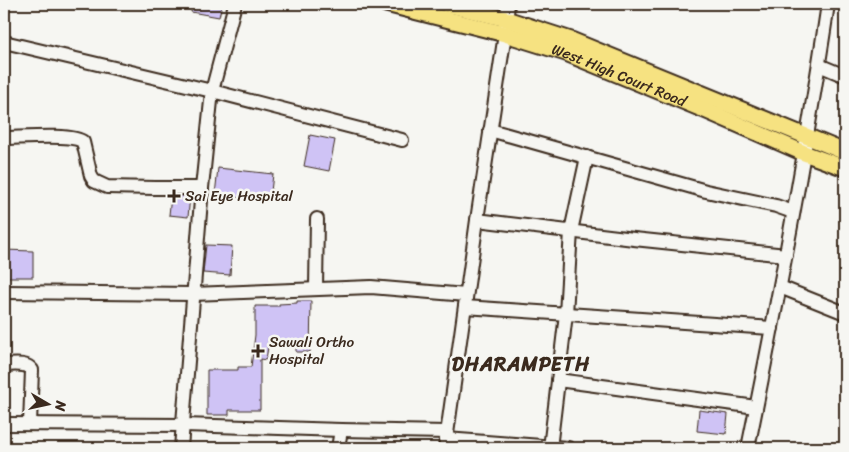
<svg xmlns="http://www.w3.org/2000/svg" width="849" height="452" font-family="Sriracha,sans-serif">
	<style>
		.building { fill: #cfc3f5; stroke: #3b2a1e }
		.lines { fill: none; stroke-linecap: round; stroke-linejoin: round }
		.minor-casing { stroke: #3b2a1e; stroke-width: 16 }
		.major-casing { stroke: #3b2a1e; stroke-width: 19 }
		.minor { stroke: #f6f6f2; stroke-width: 12 }
		.major { stroke: #f6e281; stroke-width: 15 }
		.poi-dot { fill: #3b2a1e; stroke: #f6f6f2; stroke-width: 2 }
		.labels { text-anchor: middle; stroke-width: 5; stroke-linejoin: round; paint-order: stroke }
		.street-label { font-size: 15px; fill: #3b2a1e; stroke: #f6f6f2 }
		.poi-label { font-size: 15px; fill: #3b2a1e; stroke: #f6f6f2; text-anchor: start }
		.district-label { font-size: 20px; font-weight: bold; letter-spacing: 1px; fill: #3b2a1e; stroke: #f6f6f2 }
	</style>
	<rect width="100%" height="100%" fill="#f6f6f2"/>
	<filter id="ink" filterUnits="userSpaceOnUse"><feTurbulence type="fractalNoise" baseFrequency=".02" numOctaves="2"/><feDisplacementMap in="SourceGraphic" scale="10" xChannelSelector="R" yChannelSelector="G"/><feConvolveMatrix kernelMatrix="1 2 1 2 8 2 1 2 1" color-interpolation-filters="sRGB"/></filter>
	<g filter="url(#ink)">
		<g class="building">
			<polygon points="192,4 222,4 219,17 191,12"/>
			<polygon points="310,135 335,140 329,171 304,166"/>
			<polygon points="218,168 273,174 270,201 215,195"/>
			<polygon points="171,196 190,196 188,217 169,215"/>
			<polygon points="206,245 232,246 230,275 203,273"/>
			<polygon points="4,250 33,251 33,277 4,277"/>
			<polygon points="297,301 311,301 310,352 296,352 296,340 269,340 266,360 260,359 260,410 229,410 229,415 207,415 207,370 238,370 238,367 251,367 255,335 255,306 279,306 279,304 297,303"/>
			<polygon points="699,410 728,414 726,434 697,431"/>
		</g>
		<g class="lines">
			<defs>
				<g id="minor">
					<polyline points="4,42 212,91 402,140"/>
					<polyline points="819,65 845,76"/>
					<polyline points="490,130 706,191 776,206 793,212"/>
					<path d="M4 138C20 138 73 133 83 142L91 176 94 181 107 187 155 188H202"/>
					<polyline points="477,220 634,239 786,255"/>
					<polyline points="780,287 845,313"/>
					<polyline points="316,289 317,219"/>
					<polyline points="4,292 193,294 371,287 466,295"/>
					<polyline points="465,307 772,328"/>
					<path d="M4 365C13 365 26 362 32 370L30 424"/>
					<polyline points="558,380 756,407"/>
					<polyline points="4,424 184,425 341,430 447,432"/>
					<polyline points="446,439 568,448"/>
					<polyline points="181,448 202,188 212,91 235,4"/>
					<polyline points="338,448 341,430"/>
					<polyline points="445,448 477,220 505,34 508,4"/>
					<polyline points="550,448 566,314 571,231 587,157"/>
					<path d="M748 448C778 301 806 153 828 4"/>
				</g>
				<g id="major">
					<path id="s1" d="M386 4 505 34 566 53 707 111 804 153 845 168"/>
					<polyline points="446,4 506,19 571,40 845,152"/>
				</g>
			</defs>
			<use href="#minor" class="minor-casing"/>
			<use href="#major" class="major-casing"/>
			<use href="#minor" class="minor"/>
			<use href="#major" class="major"/>
		</g>
	</g>
	<g class="poi-dot">
		<path d="M171.5 188.5h5v5h5v5h-5v5h-5v-5h-5v-5h5z"/>
		<path d="M255.5 343.5h5v5h5v5h-5v5h-5v-5h-5v-5h5z"/>
	</g>
	<g class="labels">
		<g class="street-label">
			<text dy="5" stroke="none"><textPath href="#s1" startOffset="244">West High Court Road</textPath></text>
		</g>
		<g class="poi-label">
			<text x="185" y="201">Sai Eye Hospital</text>
			<text x="269" y="347">Sawali Ortho<tspan x="269" dy="17">Hospital</tspan></text>
		</g>
		<g class="district-label">
			<text x="521" y="371">DHARAMPETH</text>
		</g>
	</g>
	<rect width="849" height="452" fill="none" stroke="#f6f6f2" stroke-width="20"/>
	<rect x="10" y="10" width="829" height="432" fill="none" stroke="#3b2a1e" stroke-width="2" filter="url(#ink)"/>
	<g transform="translate(48 404) rotate(99)" stroke="#f6f6f2" stroke-width="4" paint-order="stroke">
	<path d="M0-4L9 19L0 12L-9 19Z" fill="#3b2a1e"/>
	<text y="-8" font-size="14" font-weight="bold" text-anchor="middle" fill="#3b2a1e">N</text>
	</g>
</svg>
